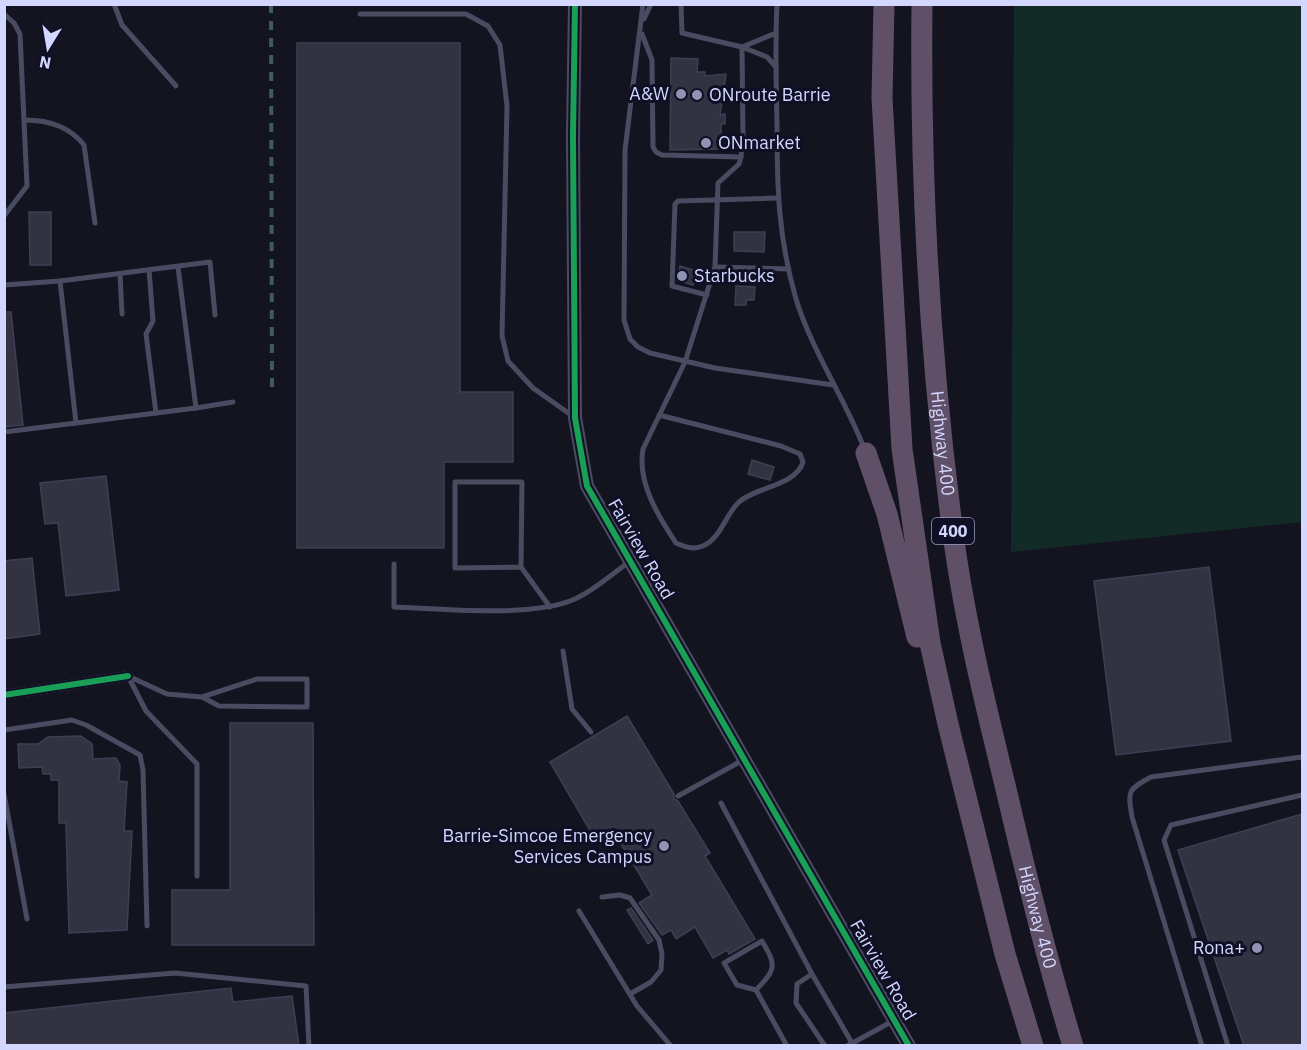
<svg xmlns="http://www.w3.org/2000/svg" width="1307" height="1050" font-family="'IBM Plex Sans',sans-serif">
	<style>
		.green { fill: #122b26 }
		.building { fill: #323242; stroke: #3e3f53; stroke-width: 1.5 }
		.lines { fill: none; stroke-linecap: round; stroke-linejoin: round }
		.service { stroke: #494c60; stroke-width: 5 }
		.minor { stroke: #494c60; stroke-width: 10 }
		.tertiary { stroke: #494c60; stroke-width: 14 }
		.motorway { stroke: #5f5067; stroke-width: 21 }
		.rail { stroke: #3e5a62; stroke-width: 4; stroke-dasharray: 9 8; stroke-linecap: butt }
		.cycleway-casing { stroke: #0f1025; stroke-width: 10 }
		.cycleway { stroke: #1a9f57; stroke-width: 6 }
		.poi-dot { fill: #9093b1; stroke: #0f1025; stroke-width: 2 }
		.labels { text-anchor: middle; stroke-width: 6; stroke-linejoin: round; paint-order: stroke }
		.shield { fill: #0f1025; stroke: #989bbe; stroke-width: 1.5 }
		.shield-label { font-size: 16px; font-weight: bold; fill: #d3d7ff }
		.poi-label { font-size: 18px; fill: #d3d7ff; stroke: #0f1025; text-anchor: end }
		.street-label { font-size: 18px; fill: #d3d7ff; stroke: #0f1025 }
	</style>
	<rect width="100%" height="100%" fill="#141420"/>
	<polygon class="green" points="1014,5 1302,5 1302,522 1011,552"/>
	<g class="building">
		<polygon points="297,43 460,43 460,392 513,392 513,462 444,462 444,548 297,548"/>
		<polygon points="671,58 698,59 697,72 705,72 705,76 726,74 720,115 725,114 725,124 721,124 721,149 670,150"/>
		<polygon points="29,212 51,212 51,265 30,265"/>
		<polygon points="734,232 765,232 764,252 734,251"/>
		<polygon points="680,266 697,271 693,285 677,280"/>
		<polygon points="736,286 755,287 754,300 746,300 746,305 735,305"/>
		<polygon points="4,312 11,312 23,425 4,427"/>
		<polygon points="752,460 774,467 770,480 748,474"/>
		<polygon points="106,476 119,590 66,596 58,523 45,524 40,483"/>
		<polygon points="32,558 40,634 4,639 4,561"/>
		<polygon points="1209,567 1231,741 1116,755 1094,581"/>
		<polygon points="627,716 674,794 674,799 678,801 710,853 705,856 755,939 729,954 727,950 713,958 695,927 676,939 671,930 662,935 639,903 652,895 612,829 595,839 550,762"/>
		<polygon points="230,723 313,723 314,945 172,945 172,890 230,890"/>
		<polygon points="81,736 92,744 93,759 116,758 120,765 119,781 127,782 124,831 132,831 127,930 69,933 66,823 59,823 59,780 51,780 51,774 43,774 42,767 19,768 18,744 38,744 48,737"/>
		<polygon points="1302,814 1302,1046 1244,1046 1178,850"/>
		<polygon points="631,908 653,940 648,944 627,910"/>
		<polygon points="231,988 233,1002 292,996 299,1046 4,1046 4,1013"/>
	</g>
	<g class="lines">
		<g class="service">
			<polyline points="114,4 122,25 176,86"/>
			<polyline points="643,4 625,150 624,320 630,339 638,347 650,353 715,368 833,385"/>
			<path d="M777 4C775 44 776 83 777 123 777 187 778 237 796 299 812 351 844 397 864 448"/>
			<polyline points="4,14 14,23 20,34 27,186 4,216"/>
			<polyline points="360,14 466,14 488,26 500,45 507,106 502,336 508,361 533,388 574,417"/>
			<polyline points="644,19 651,4"/>
			<polyline points="642,34 652,60 653,147 656,152 662,155 741,157"/>
			<polyline points="742,47 767,57 776,67"/>
			<polyline points="742,47 776,33"/>
			<path d="M25 120C48 120 69 126 84 145L95 223"/>
			<polyline points="178,267 196,408 233,402"/>
			<polyline points="715,267 789,269"/>
			<polyline points="149,270 153,321 146,334 156,413"/>
			<polyline points="120,274 122,314"/>
			<polyline points="60,281 76,423"/>
			<polyline points="4,285 60,281 210,262 215,315"/>
			<polyline points="707,295 672,286 675,204 678,201 777,198"/>
			<path d="M659 415 781 446 800 454 803 462C796 486 754 487 738 503 725 516 720 539 703 546 693 550 685 547 676 543 658 516 637 482 643 449L685 362 715 267 718 183 739 164 741 157 743 137 742 47 682 33 681 4"/>
			<polyline points="4,432 196,408"/>
			<path d="M394 564V607C443 609 532 618 575 599 595 590 612 574 629 562"/>
			<polyline points="521,567 522,482 455,482 455,568 521,567 550,607"/>
			<polyline points="563,651 572,709 591,732"/>
			<polyline points="128,676 167,694 202,697 219,706 307,707 307,679 257,679 202,697"/>
			<polyline points="128,676 146,711 197,764 197,876"/>
			<polyline points="4,730 72,720 86,725 140,755 143,770 147,926"/>
			<polyline points="4,794 27,919"/>
			<polyline points="678,796 743,760"/>
			<polyline points="721,803 812,974"/>
			<polyline points="602,897 620,895 630,898 659,940 662,954 661,970 651,982 630,994"/>
			<polyline points="579,911 637,1006 671,1046"/>
			<polyline points="4,987 175,973 306,986 309,1046"/>
			<path d="M756 990C776 969 777 966 762 941L724 963 737 985 756 990 787 1046"/>
			<polyline points="825,1046 796,1003 797,984 812,974 852,1043"/>
			<polyline points="847,1046 893,1021"/>
			<path d="M1202 1046 1132 817C1128 791 1127 790 1151 777L1302 757"/>
			<polyline points="1228,1046 1164,840 1171,825 1302,795"/>
		</g>
		<polyline class="minor" points="4,695 128,676"/>
		<polyline class="tertiary" points="575,4 573,136 575,418 587,486 909,1046"/>
		<g class="motorway">
			<polyline points="884,4 882,98 902,449 930,643 948,724 1005,954 1033,1046"/>
			<path id="s1" d="M922 4C920 176 929 348 951 518 962 610 984 699 1006 789 1026 875 1047 961 1073 1046"/>
			<polyline points="866,453 887,514 917,637"/>
		</g>
		<polyline class="rail" points="271,4 272,395"/>
		<defs>
			<g id="cycleway">
				<polyline points="575,4 573,136 575,418 587,486 909,1046"/>
				<polyline points="4,695 128,676"/>
			</g>
		</defs>
		<use href="#cycleway" class="cycleway-casing"/>
		<use href="#cycleway" class="cycleway"/>
	</g>
	<g class="poi-dot">
		<circle cx="681" cy="94" r="6"/>
		<circle cx="697" cy="95" r="6"/>
		<circle cx="706" cy="143" r="6"/>
		<circle cx="682" cy="276" r="6"/>
		<circle cx="664" cy="846" r="6"/>
		<circle cx="1257" cy="948" r="6"/>
	</g>
	<g class="labels">
		<rect class="shield" x="932" y="518" width="42" height="26" rx="4.5"/>
		<g class="shield-label">
			<text x="953" y="537">400</text>
		</g>
		<g class="poi-label">
			<text x="669" y="100">A&amp;W</text>
			<text x="709" y="101" text-anchor="start">ONroute Barrie</text>
			<text x="718" y="149" text-anchor="start">ONmarket</text>
			<text x="694" y="282" text-anchor="start">Starbucks</text>
			<text x="652" y="842">Barrie-Simcoe Emergency<tspan x="652" dy="21">Services Campus</tspan></text>
			<text x="1245" y="954">Rona+</text>
		</g>
		<g class="street-label">
			<text dy="6" stroke="none"><textPath href="#s1" startOffset="440">Highway 400</textPath></text>
			<text transform="translate(641 549) rotate(60)" y="6">Fairview Road</text>
			<text dy="6" stroke="none"><textPath href="#s1" startOffset="924">Highway 400</textPath></text>
			<text transform="translate(883 970) rotate(60)" y="6">Fairview Road</text>
		</g>
	</g>
	<rect width="1307" height="1050" fill="none" stroke="#d3d7ff" stroke-width="12"/>
	<g transform="translate(48 48) rotate(191)" stroke="#0f1025" stroke-width="4.5" paint-order="stroke">
	<path d="M0-4.5L10 22L0 15L-10 22Z" fill="#d3d7ff"/>
	<text y="-9" font-size="16" font-weight="bold" text-anchor="middle" fill="#d3d7ff">N</text>
	</g>
</svg>
